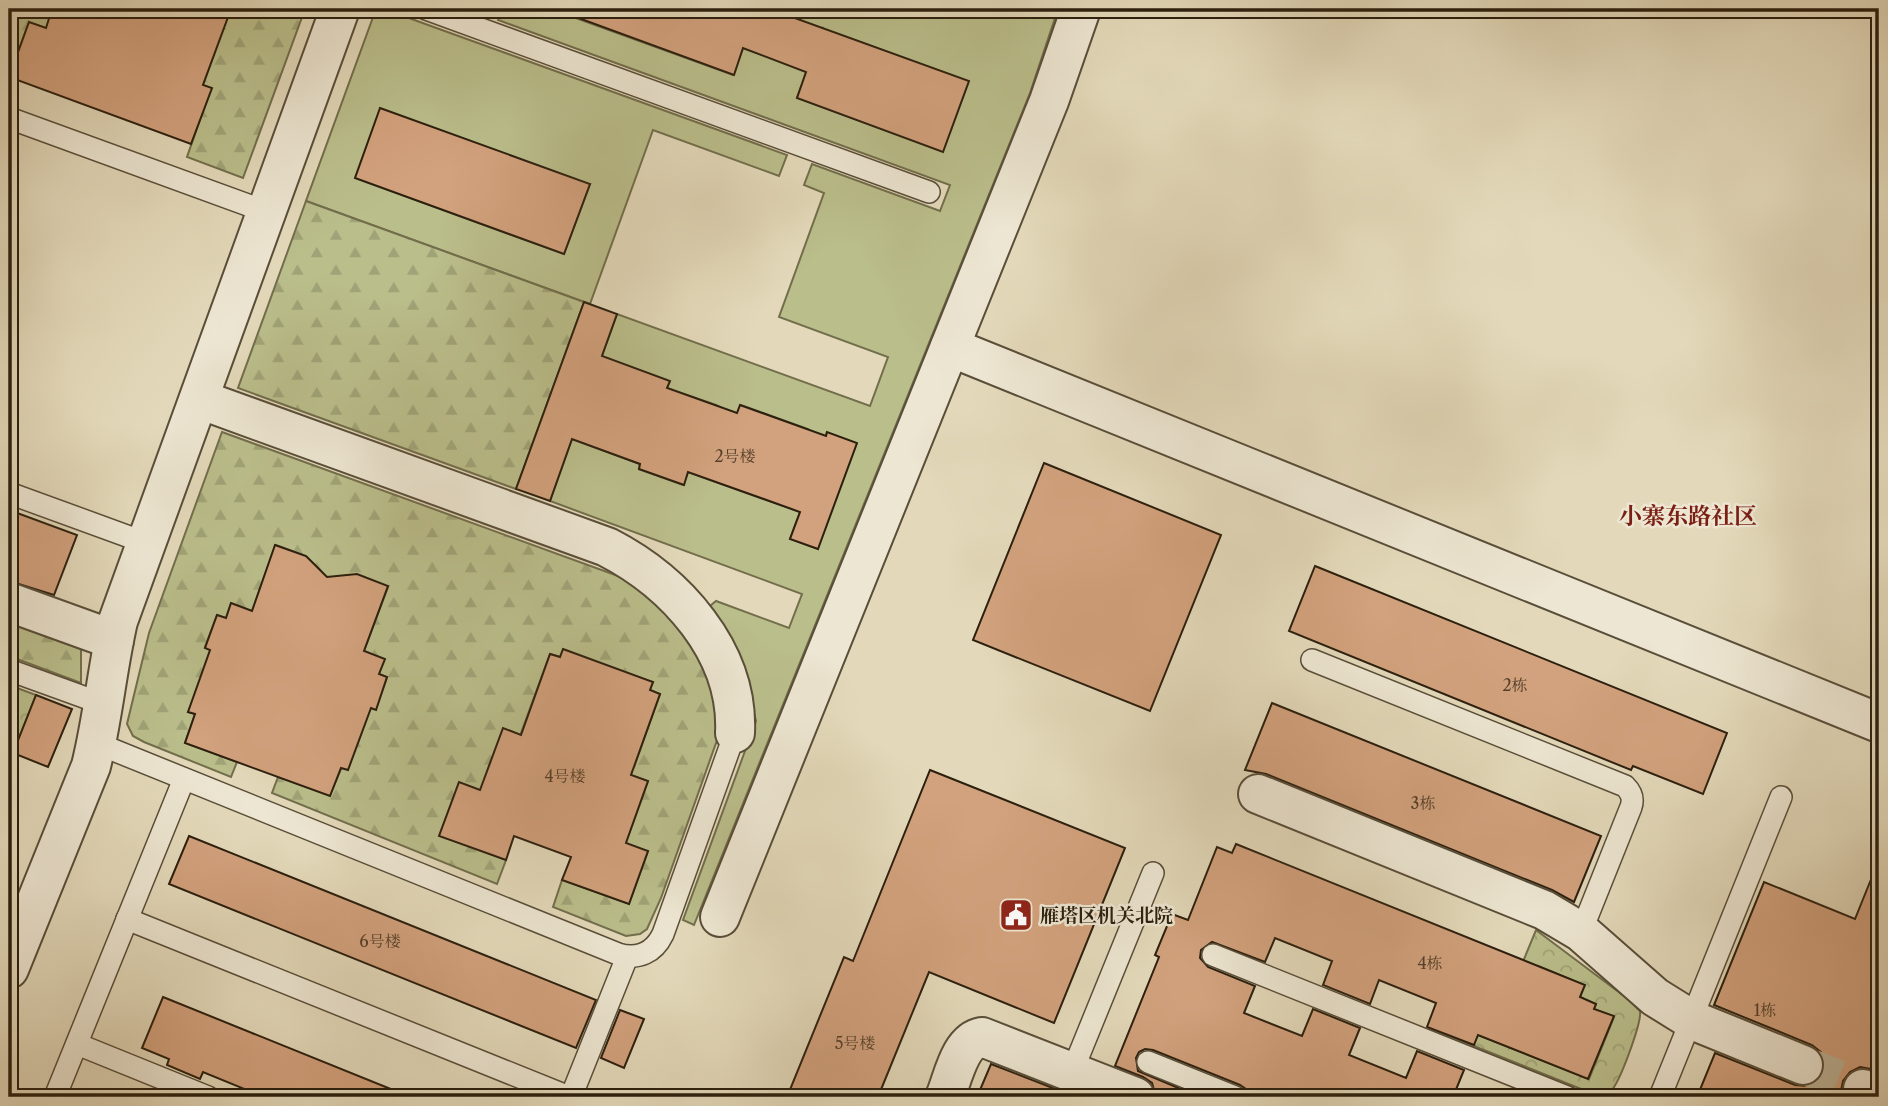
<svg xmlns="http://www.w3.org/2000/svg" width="1888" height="1106" font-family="'Libre Caslon Text','Noto Serif SC',serif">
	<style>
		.green { fill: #babe8b; stroke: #726e4c; stroke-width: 2; fill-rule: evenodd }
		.forest { fill: url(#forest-firs); stroke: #726e4c; stroke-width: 2 }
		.park { fill: url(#park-crowns); stroke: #726e4c; stroke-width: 2 }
		.building { fill: #d2a17d; stroke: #2b1f0e; stroke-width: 2 }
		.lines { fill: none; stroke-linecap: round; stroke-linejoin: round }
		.street-tunnel { stroke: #beb498; stroke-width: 38; stroke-dasharray: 38 19; stroke-linecap: butt }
		.lane-casing { stroke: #594e39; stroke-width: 24 }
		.street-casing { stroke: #594e39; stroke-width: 42 }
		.lane { stroke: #ede6d2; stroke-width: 21 }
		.street { stroke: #ede6d2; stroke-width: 38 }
		.labels { text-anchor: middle; stroke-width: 5; stroke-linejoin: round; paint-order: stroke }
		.number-label { font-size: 16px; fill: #55402a }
		.poi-label { font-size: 19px; font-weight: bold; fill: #2b1f0e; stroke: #ede6d2; text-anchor: start }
		.quarter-label { font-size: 23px; font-weight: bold; fill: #7a1f14; stroke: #ede6d2 }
	</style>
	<defs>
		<pattern id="forest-firs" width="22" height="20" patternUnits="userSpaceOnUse" patternTransform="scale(1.75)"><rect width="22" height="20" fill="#babe8b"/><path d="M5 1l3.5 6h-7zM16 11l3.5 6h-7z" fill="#a0a377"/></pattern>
		<pattern id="park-crowns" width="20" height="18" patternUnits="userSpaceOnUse" patternTransform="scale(1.75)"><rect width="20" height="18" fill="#babe8b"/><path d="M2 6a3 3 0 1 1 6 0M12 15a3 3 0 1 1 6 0" fill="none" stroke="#a0a377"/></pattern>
	</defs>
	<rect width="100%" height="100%" fill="#e3d9ba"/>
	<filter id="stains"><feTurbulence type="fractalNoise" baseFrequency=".00286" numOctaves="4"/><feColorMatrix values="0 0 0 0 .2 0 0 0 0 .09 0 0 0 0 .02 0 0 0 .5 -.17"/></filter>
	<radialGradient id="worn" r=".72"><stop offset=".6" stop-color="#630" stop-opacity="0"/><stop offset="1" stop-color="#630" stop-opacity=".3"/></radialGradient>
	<g class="green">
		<path d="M376 9H384L787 155 779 176 653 130 590 304 306 201ZM355 178 590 184 564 254Z"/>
		<path d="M502 9H563L562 13 733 75 743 48 765 56 781 13 770 9H1058L1030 93 694 925 683 920 756 721 747 685 710 606 716 601 789 628 802 594 550 501 572 439 640 464 639 469 683 485 688 472 800 512 790 539 818 549 827 432 823 444 808 429 741 405 736 416 716 405 667 388 669 382 594 377 617 314 870 406 888 357 779 317 824 193 804 185 812 164 940 211 950 185 498 20ZM823 28 943 151 797 98Z"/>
	</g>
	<g class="forest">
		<polygon points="13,9 52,9 51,12 62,34 29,22 9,77 9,21"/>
		<polygon points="221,9 305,9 243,178 187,157 211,88 178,76"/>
		<polygon points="306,201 584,302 516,489 238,388"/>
		<polygon points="222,432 640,584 664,605 708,673 721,729 661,898 647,929 640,934 626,936 553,907 562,880 629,904 648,851 606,844 632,825 648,781 617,770 634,767 660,694 650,690 653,682 550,654 495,804 474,788 459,783 440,835 506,860 497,884 272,793 278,777 330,795 367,707 376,709 387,677 379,674 384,659 364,651 388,587 299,628 320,570 306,556 276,545 252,611 231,603 226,618 217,615 205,647 214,651 188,712 195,714 185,743 237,762 231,777 144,742 133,736 127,724 149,633"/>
		<polygon points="9,623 81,649 81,683 9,656"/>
	</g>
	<g class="park">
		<polygon points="9,685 36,695 13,753 9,751"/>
		<path d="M1536 930 1628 999 1640 1011C1642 1022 1620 1082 1611 1091 1607 1095 1601 1095 1596 1095L1429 1028 1433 1017 1589 1079 1614 1017 1594 1009 1596 1004 1580 997 1584 985 1538 966 1515 981Z"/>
	</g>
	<g class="building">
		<polygon points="52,9 221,9 219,14 228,17 203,85 212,88 191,144 9,77 29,22 46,28"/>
		<polygon points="563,9 770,9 969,81 943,152 797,98 806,72 743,48 734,75 562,12"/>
		<polygon points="380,108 590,184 564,254 355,178"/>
		<polygon points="584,302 617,314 602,356 670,381 667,388 737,413 740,405 826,436 827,432 857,443 818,549 790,539 800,512 688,472 684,485 639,469 640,464 572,439 550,501 516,489"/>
		<polygon points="1044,463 1221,535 1150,711 973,640"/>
		<polygon points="9,510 77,535 54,595 9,581"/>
		<polygon points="275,545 306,556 327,577 357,574 388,586 364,651 385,659 379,674 387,677 376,710 371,708 348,770 341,768 330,796 185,743 195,714 188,712 210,650 205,648 217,615 226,618 231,603 252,611"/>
		<polygon points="1315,566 1727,733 1703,794 1633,766 1631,770 1289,631"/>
		<polygon points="563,649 653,682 650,690 660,694 631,775 648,781 626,843 648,851 629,904 562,880 571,857 514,836 506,860 439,836 459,782 480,790 503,728 521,735 550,654 560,657"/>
		<polygon points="36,695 72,709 48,767 13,753"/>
		<polygon points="1272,703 1601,836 1574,902 1552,890 1266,774 1245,770"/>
		<polygon points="930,770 1125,848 1054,1023 929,972 878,1097 787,1097 844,957 853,961"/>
		<polygon points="189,836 596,1000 576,1048 169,884"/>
		<polygon points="1236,844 1585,985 1580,997 1596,1004 1594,1009 1614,1016 1588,1079 1478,1035 1474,1045 1427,1027 1436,1003 1379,980 1370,1004 1323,985 1332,961 1275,938 1265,962 1212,942 1201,950 1200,958 1208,967 1255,986 1244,1013 1302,1036 1313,1009 1360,1028 1349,1055 1406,1078 1417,1051 1464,1070 1453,1097 1248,1097 1246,1089 1240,1085 1153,1050 1145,1049 1139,1052 1136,1058 1138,1071 1200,1097 1156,1097 1152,1083 1143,1077 1115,1066 1159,957 1155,955 1172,914 1188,920 1217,847 1232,853"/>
		<polygon points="1878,862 1879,1049 1871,1069 1860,1067 1850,1072 1843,1081 1841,1091 1843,1097 1697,1097 1715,1053 1795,1085 1807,1086 1817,1082 1823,1074 1825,1063 1821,1052 1812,1045 1714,1005 1764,882 1855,919"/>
		<polygon points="163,997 408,1096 408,1097 264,1097 203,1072 200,1079 167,1065 169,1059 142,1048"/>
		<polygon points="620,1010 644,1019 624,1068 601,1058"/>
		<polygon points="991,1064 1076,1097 977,1097"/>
	</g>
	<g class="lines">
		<polyline class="street-tunnel" points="1803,1065 1863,1089"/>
		<defs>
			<g id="lane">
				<polyline points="426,9 929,192"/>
				<polyline points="9,118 267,212"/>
				<polyline points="9,493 146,543"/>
				<path d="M1312 660 1625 786C1631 792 1634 798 1631 807L1581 932"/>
				<polyline points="9,670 103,704"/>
				<path d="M96 743 618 954C638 960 654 953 663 934L735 733"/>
				<polyline points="127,919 569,1097"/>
				<polyline points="1213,955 1567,1097"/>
				<polyline points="77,1044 208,1097"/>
				<polyline points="1148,1062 1235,1097"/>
				<polyline points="1072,1072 1153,873"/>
				<polyline points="55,1097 184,779"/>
				<polyline points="571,1097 627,957"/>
				<polyline points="1660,1097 1781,797"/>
			</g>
			<g id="street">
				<polyline points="950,347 1879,723"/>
				<path d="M199 399 607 547C675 582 739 651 735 733"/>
				<polyline points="9,602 114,640"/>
				<polyline points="1258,794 1544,910 1581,932 1655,997 1692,1020 1803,1065"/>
				<polyline points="720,917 1049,101 1081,9"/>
				<path d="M9 969 91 766C103 718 107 669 118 621L340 9"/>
				<polyline points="1863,1089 1879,1096"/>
				<path d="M945 1097C953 1079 959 1041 982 1037L1135 1097"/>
			</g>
		</defs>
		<use href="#lane" class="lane-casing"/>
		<use href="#street" class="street-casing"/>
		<use href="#lane" class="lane"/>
		<use href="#street" class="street"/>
	</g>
	<defs>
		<symbol id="civic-square" viewBox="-11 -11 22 22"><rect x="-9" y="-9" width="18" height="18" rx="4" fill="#8f2418" stroke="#ede6d2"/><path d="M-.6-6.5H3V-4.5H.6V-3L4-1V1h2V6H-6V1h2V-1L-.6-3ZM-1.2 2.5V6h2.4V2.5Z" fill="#fff"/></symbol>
	</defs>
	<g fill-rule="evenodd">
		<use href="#civic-square" x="997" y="896" width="38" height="38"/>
	</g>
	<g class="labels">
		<g class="number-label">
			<text x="735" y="462">2号楼</text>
			<text x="1515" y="691">2栋</text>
			<text x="565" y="782">4号楼</text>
			<text x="1423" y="809">3栋</text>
			<text x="380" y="947">6号楼</text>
			<text x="1430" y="969">4栋</text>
			<text x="1765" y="1016">1栋</text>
			<text x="855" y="1049">5号楼</text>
		</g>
		<g class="poi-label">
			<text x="1040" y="922">雁塔区机关北院</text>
		</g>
		<g class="quarter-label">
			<text x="1688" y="524">小寨东路社区</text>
		</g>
	</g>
	<rect width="1888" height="1106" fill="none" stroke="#e3d9ba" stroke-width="35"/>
	<rect x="10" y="10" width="1867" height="1085" fill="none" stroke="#2b1f0e" stroke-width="3.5"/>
	<rect x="18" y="18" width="1853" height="1071" fill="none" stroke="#2b1f0e" stroke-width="2"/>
	<rect width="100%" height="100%" filter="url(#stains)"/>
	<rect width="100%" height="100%" fill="url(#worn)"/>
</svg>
